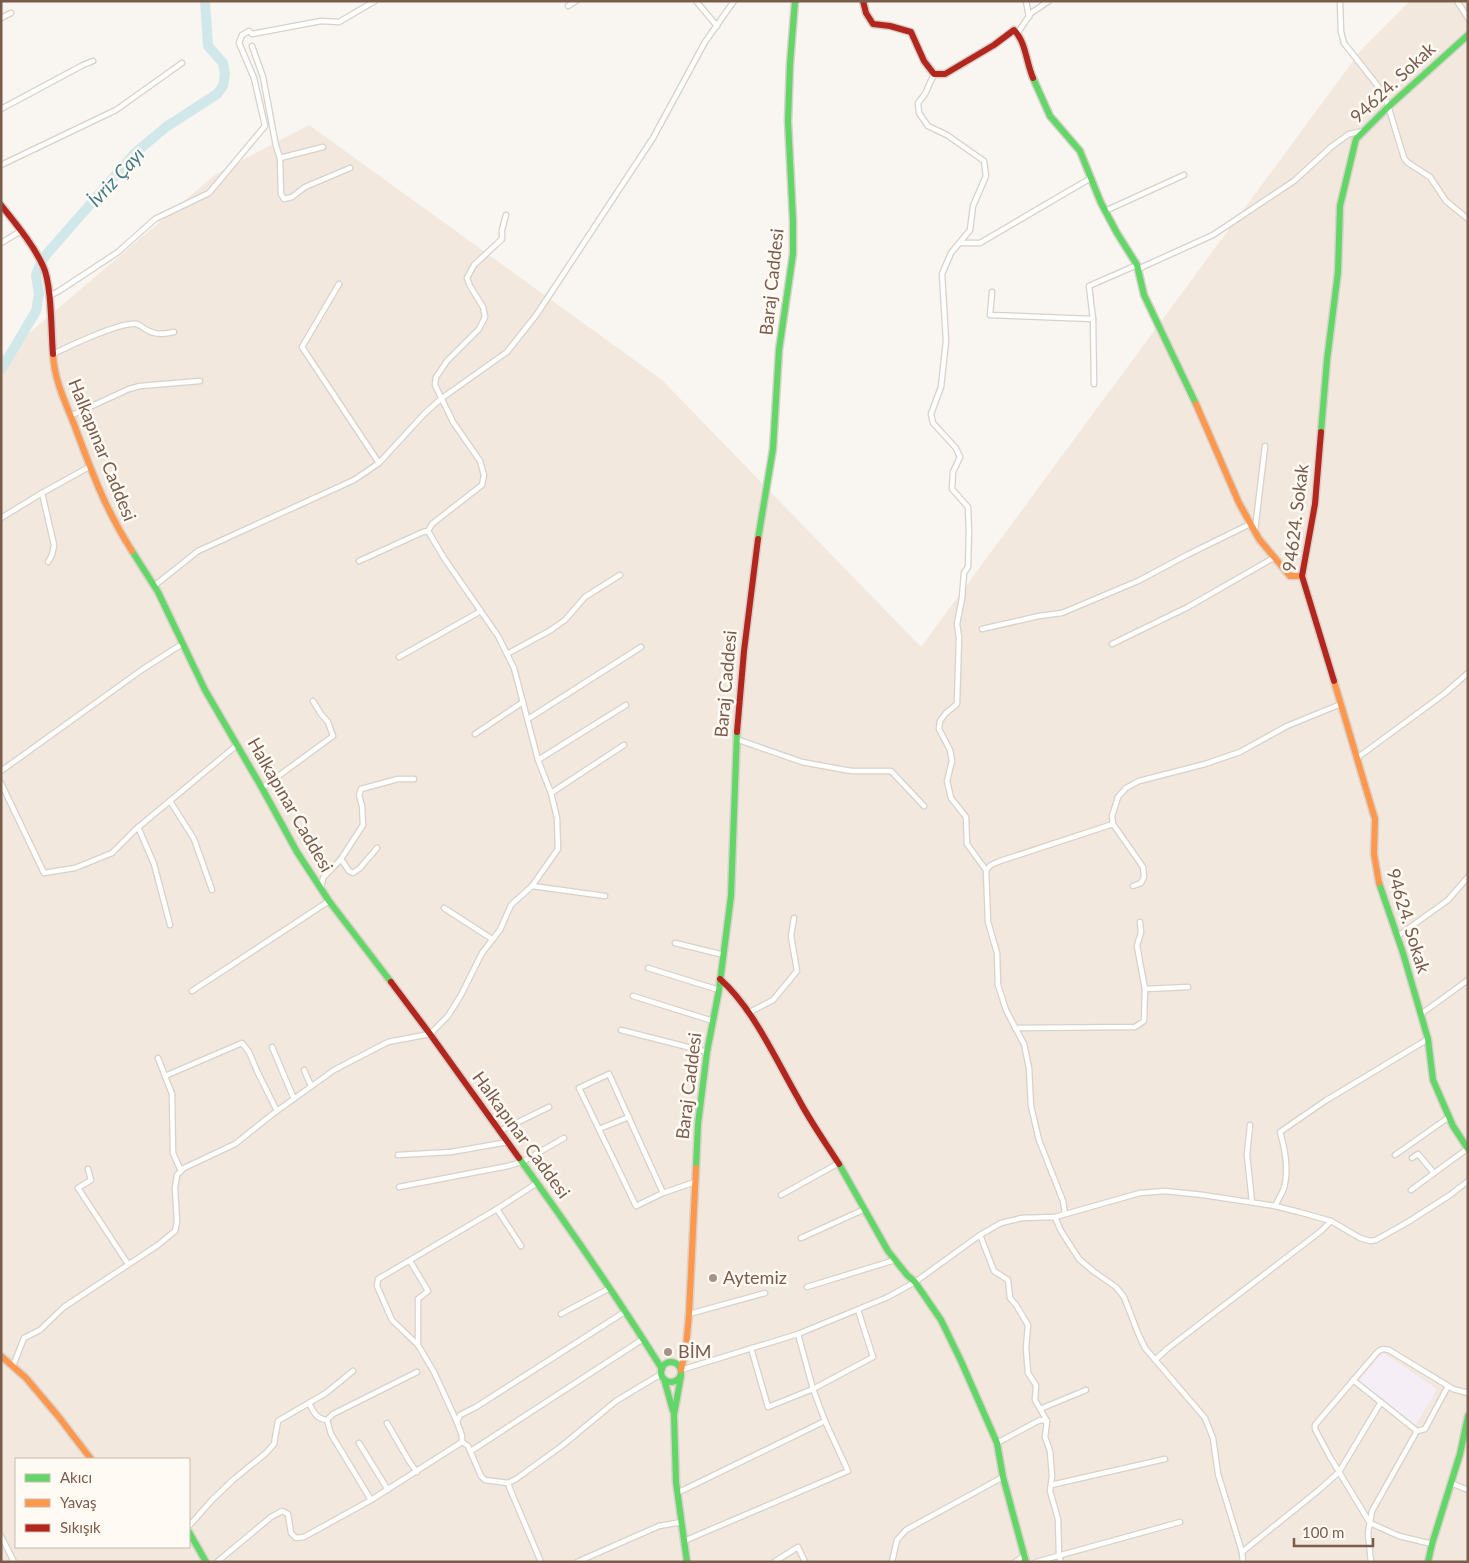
<svg xmlns="http://www.w3.org/2000/svg" width="1469" height="1563" font-family="Lato,sans-serif">
	<style>
		.residential { fill: #f2e8de; fill-rule: evenodd }
		.education { fill: #f6eef6 }
		.lines { fill: none; stroke-linecap: round; stroke-linejoin: round }
		.river { stroke: #d0e8ea; stroke-width: 10 }
		.street-casing { stroke: #d7d1cb; stroke-width: 7 }
		.fast-casing { stroke: #d9d2cb; stroke-width: 9 }
		.slow-casing { stroke: #d9d2cb; stroke-width: 9 }
		.jam-casing { stroke: #d9d2cb; stroke-width: 9 }
		.street { stroke: #fefefd; stroke-width: 4.5 }
		.fast { stroke: #63d668; stroke-width: 6 }
		.slow { stroke: #ff974d; stroke-width: 6 }
		.jam { stroke: #b3261e; stroke-width: 6 }
		.poi-dot { fill: #a69286; stroke: #fffaf3; stroke-width: 2 }
		.labels { text-anchor: middle; stroke-width: 5; stroke-linejoin: round; paint-order: stroke }
		.street-label { font-size: 18px; fill: #7a5c4d; stroke: #fffaf3 }
		.poi-label { font-size: 18px; fill: #7a5c4d; stroke: #fffaf3; text-anchor: start }
		.water-label { font-size: 19px; font-style: italic; fill: #437c86; stroke: #fffaf3 }
	</style>
	<rect width="100%" height="100%" fill="#f9f5f0"/>
	<path class="residential" d="M1410 1H1468V1562H1V357L216 174 309 125 662 380 921 647 1362 49ZM16 1459H189V1547H16Z"/>
	<polygon class="education" points="1382,1352 1437,1389 1416,1425 1359,1381"/>
	<g class="lines">
		<polyline class="river" points="1,370 36,311 39,294 36,276 38,269 45,256 135,153 166,127 217,94 223,86 225,74 223,63 208,46 205,1"/>
		<defs>
			<g id="street">
				<polyline points="696,1 717,26"/>
				<polyline points="1026,1 1029,17"/>
				<polyline points="1340,1 1341,32 1344,43 1377,85 1386,99 1404,158 1407,162 1430,177 1446,201 1468,219"/>
				<polyline points="1457,1 1468,18"/>
				<polyline points="568,6 576,1"/>
				<polyline points="1,18 11,13"/>
				<polyline points="1017,34 1031,13 1049,1"/>
				<polyline points="252,46 263,77 276,146 280,158 281,194 284,199 292,197 305,187 350,168"/>
				<polyline points="934,74 925,94 918,103 919,113 928,126 947,135 984,161 986,176 973,206 970,230 951,253 942,274 946,341 941,387 931,414 933,423 956,448 960,457 953,472 952,489 968,507 969,531 968,567 964,573 962,598 957,624 959,637 957,704 946,713 940,721 939,729 950,750 952,761 947,781 951,798 966,817 967,844 986,870"/>
				<polyline points="1,109 83,65 93,61"/>
				<polyline points="280,158 323,147"/>
				<polyline points="1,165 116,110 182,63"/>
				<polyline points="1105,211 1184,175"/>
				<polyline points="1,243 21,231"/>
				<polyline points="961,243 980,243 1091,178"/>
				<polyline points="1138,269 1213,235 1294,181 1331,147 1349,134 1363,131"/>
				<polyline points="339,284 302,347 379,463"/>
				<polyline points="992,292 990,315 1093,319"/>
				<polyline points="49,296 59,291 118,252 155,219 209,193 265,126 254,78 239,43 242,35 249,31 252,34 321,21 339,22 375,1"/>
				<path d="M53 354C69 346 122 321 137 324 141 325 144 329 147 330 155 335 166 334 174 332"/>
				<polyline points="1094,384 1093,319 1089,286 1137,265"/>
				<polyline points="70,416 129,389 140,386 200,381"/>
				<polyline points="42,493 54,545 52,555 48,562"/>
				<polyline points="1,518 42,493 89,467"/>
				<polyline points="1255,530 1265,446"/>
				<polyline points="359,561 423,532 428,531"/>
				<polyline points="154,586 198,551 354,480 379,463 425,413 442,398 507,352 537,314 653,138 705,42 734,1"/>
				<polyline points="982,629 1039,616 1062,613 1138,581 1187,555 1250,524"/>
				<polyline points="1112,644 1188,607 1275,557"/>
				<polyline points="507,654 551,630 565,620 585,597 620,575"/>
				<polyline points="399,657 481,611"/>
				<polyline points="528,719 641,647"/>
				<polyline points="475,734 523,702"/>
				<polyline points="736,739 802,762 851,771 891,771 924,806"/>
				<polyline points="1357,758 1444,694 1468,673"/>
				<polyline points="538,760 626,705"/>
				<polyline points="1,771 143,669 179,646"/>
				<polyline points="1,783 44,873 75,868 112,853 135,830 237,745"/>
				<polyline points="262,788 333,736 328,722 321,714 313,701"/>
				<polyline points="551,793 624,745"/>
				<polyline points="170,801 194,839 212,890"/>
				<polyline points="1113,824 1143,867 1144,877 1141,883 1133,886"/>
				<polyline points="138,827 154,864 170,925"/>
				<polyline points="341,859 349,871 353,873 360,868 377,848"/>
				<polyline points="532,886 605,896"/>
				<polyline points="321,889 323,878 341,859 363,825 362,806 359,795 361,789 398,779 414,779"/>
				<polyline points="444,908 492,939"/>
				<polyline points="1398,936 1448,900 1468,877"/>
				<polyline points="675,943 724,955"/>
				<polyline points="648,968 719,990"/>
				<polyline points="1145,989 1188,987"/>
				<polyline points="192,991 329,901"/>
				<polyline points="633,996 713,1021"/>
				<polyline points="748,1013 773,1000 797,971 791,936 794,918"/>
				<polyline points="1421,1014 1468,980"/>
				<polyline points="1015,1028 1135,1027 1144,1021 1145,989 1137,946 1141,932 1140,922"/>
				<polyline points="621,1030 707,1052"/>
				<polyline points="272,1047 294,1099"/>
				<polyline points="158,1058 172,1094 173,1153 181,1171"/>
				<polyline points="304,1070 311,1086"/>
				<polyline points="165,1076 242,1043 249,1052 257,1071 277,1111"/>
				<polyline points="1250,1125 1247,1155 1252,1202"/>
				<polyline points="599,1129 629,1117"/>
				<polyline points="500,1131 549,1107"/>
				<polyline points="398,1155 451,1152 508,1142"/>
				<polyline points="1395,1155 1449,1117"/>
				<polyline points="1412,1158 1418,1154 1434,1173"/>
				<polyline points="88,1169 91,1180 78,1188 128,1264"/>
				<polyline points="399,1187 508,1166 522,1162 564,1138"/>
				<polyline points="1411,1190 1467,1149"/>
				<polyline points="663,1193 609,1074 579,1088 636,1206 663,1193 695,1182"/>
				<polyline points="781,1195 839,1163"/>
				<path d="M1275 1206C1278 1200 1282 1194 1284 1188 1289 1170 1285 1149 1280 1132L1325 1101 1428 1039"/>
				<polyline points="497,1209 521,1246"/>
				<polyline points="1065,1214 1063,1201 1039,1140 1031,1106 1029,1068 1024,1044 1006,1010 998,985 997,953 988,922 986,870 991,865 1000,861 1113,824 1112,816 1118,797 1126,788 1139,781 1205,764 1240,752 1287,726 1341,704"/>
				<polyline points="1055,1217 1140,1193 1165,1191 1203,1195 1275,1206 1299,1212 1331,1221 1360,1238 1370,1241 1376,1240 1408,1222 1450,1195 1468,1181"/>
				<polyline points="980,1235 994,1271 1008,1280 1010,1298 1016,1305 1028,1325 1026,1348 1028,1373 1036,1385 1035,1400 1047,1421 1045,1437 1050,1451 1052,1476 1050,1491 1058,1519 1059,1555 1061,1562"/>
				<polyline points="801,1238 865,1209"/>
				<polyline points="410,1261 428,1291 418,1299 418,1345 434,1372 457,1422"/>
				<polyline points="807,1287 895,1260"/>
				<polyline points="561,1314 610,1288"/>
				<polyline points="689,1314 765,1293"/>
				<polyline points="418,1345 392,1320 377,1286 378,1279 497,1209 537,1183"/>
				<polyline points="751,1348 768,1407 813,1389 873,1357 858,1310"/>
				<polyline points="1155,1360 1167,1349 1321,1231 1331,1221"/>
				<polyline points="13,1366 24,1338 40,1330 64,1307 158,1245 175,1231 177,1222 175,1188 177,1175 184,1168 235,1144 274,1113 334,1070 388,1042 430,1034 448,1016 461,995 482,953 500,930 511,905 532,886 558,849 557,818 551,793 538,760 514,668 498,636 444,558 428,531 432,524 482,485 484,475 480,461 453,422 435,385 436,377 441,370 447,361 479,329 485,317 483,307 470,286 467,278 474,265 502,239 502,230 506,215"/>
				<polyline points="681,1370 798,1334 888,1297 915,1282 980,1235 1001,1223 1022,1218 1055,1217 1061,1231 1079,1259 1093,1271 1116,1287 1124,1297 1138,1333 1145,1348 1205,1418 1213,1438 1218,1474 1242,1552 1243,1562"/>
				<polyline points="1353,1380 1417,1431 1425,1429 1448,1386"/>
				<path d="M309 1403C313 1411 316 1419 327 1420"/>
				<polyline points="1040,1409 1086,1390"/>
				<polyline points="387,1423 409,1461 417,1472"/>
				<polyline points="462,1442 462,1436 457,1422 460,1415 476,1407 626,1311"/>
				<polyline points="359,1443 388,1490"/>
				<polyline points="997,1443 1040,1420 1047,1421"/>
				<polyline points="471,1451 643,1339"/>
				<polyline points="508,1483 510,1489 541,1562"/>
				<polyline points="1451,1483 1468,1490"/>
				<polyline points="1051,1485 1165,1459"/>
				<polyline points="677,1493 825,1421"/>
				<polyline points="371,1500 331,1434 327,1420 333,1414 417,1372"/>
				<polyline points="189,1526 212,1500 234,1479 266,1453 274,1444 278,1421 326,1393 353,1371"/>
				<polyline points="1,1536 14,1562"/>
				<polyline points="684,1541 848,1471 825,1421 813,1389 798,1334"/>
				<path d="M1432 1544 1399 1536 1370 1523 1330 1457 1315 1429V1425L1374 1356C1379 1350 1381 1348 1389 1350L1453 1389 1468 1393"/>
				<polyline points="1242,1552 1319,1490 1339,1472 1381,1402"/>
				<polyline points="217,1562 271,1517 282,1511 288,1514 291,1533 296,1538 304,1537 371,1500 462,1442 468,1446 481,1476 485,1480 508,1483 516,1479 563,1445 616,1401 661,1374"/>
				<polyline points="577,1562 659,1526 682,1522"/>
				<polyline points="774,1562 798,1547 805,1562"/>
				<polyline points="892,1562 897,1540 906,1530 1003,1477"/>
				<polyline points="1015,1562 1025,1555"/>
				<polyline points="1036,1562 1180,1522"/>
				<polyline points="1371,1562 1368,1533 1372,1511 1417,1431"/>
			</g>
			<g id="fast">
				<polyline points="1033,78 1050,116 1080,151 1101,203 1117,233 1137,265 1144,295 1196,404"/>
				<polyline points="1321,432 1327,360 1338,272 1340,206 1356,139 1388,107 1468,35"/>
				<polyline points="758,539 773,449 779,350 793,254 793,221 788,121 790,64 795,1"/>
				<polyline points="132,551 158,592 205,690 262,788 297,852 329,901 391,982"/>
				<polyline points="1379,883 1403,953 1428,1039 1433,1080 1453,1126 1468,1149"/>
				<path d="M519 1158C569 1227 617 1297 662 1369"/>
				<polyline points="839,1164 888,1251 907,1275 915,1282 941,1320 961,1361 997,1443 1003,1477 1026,1562"/>
				<polyline points="696,1168 698,1124 707,1052 719,990 731,896 737,732"/>
				<circle cx="671" cy="1372" r="10"/>
				<polyline points="681,1376 674,1415 676,1482 687,1562"/>
				<polyline points="664,1379 673,1411"/>
				<polyline points="189,1532 206,1562"/>
				<polyline points="1428,1562 1432,1544 1460,1454 1468,1416"/>
			</g>
			<g id="slow">
				<path d="M53 354C54 379 65 402 74 424 91 470 105 509 132 551"/>
				<polyline points="1196,404 1239,503 1259,539 1290,576 1302,576"/>
				<polyline points="1334,681 1375,819 1374,854 1379,883"/>
				<polyline points="1,1356 26,1378 58,1416 91,1459"/>
				<polyline points="681,1370 686,1347 689,1314 696,1168"/>
			</g>
			<g id="jam">
				<path d="M863 1 866 13 873 24 890 26 911 32 924 61 934 74H945L994 45 1014 30C1026 42 1026 62 1033 78"/>
				<path d="M1 205C16 224 33 244 43 266 52 284 51 333 53 354"/>
				<polyline points="1321,432 1315,504 1302,576 1334,681"/>
				<polyline points="737,732 744,651 758,539"/>
				<path d="M720 979C753 1008 776 1060 798 1098 810 1121 825 1142 839 1164"/>
				<polyline points="391,982 430,1034 519,1158"/>
			</g>
		</defs>
		<use href="#street" class="street-casing"/>
		<use href="#fast" class="fast-casing"/>
		<use href="#slow" class="slow-casing"/>
		<use href="#jam" class="jam-casing"/>
		<use href="#street" class="street"/>
		<use href="#fast" class="fast"/>
		<use href="#slow" class="slow"/>
		<use href="#jam" class="jam"/>
	</g>
	<g class="poi-dot">
		<circle cx="713" cy="1278" r="5"/>
		<circle cx="668" cy="1352" r="5"/>
	</g>
	<g class="labels">
		<g class="street-label">
			<text transform="translate(1393 83) rotate(-43)" y="6">94624. Sokak</text>
			<text transform="translate(772 282) rotate(-84)" y="6">Baraj Caddesi</text>
			<text transform="translate(102 450) rotate(68)" y="6">Halkapınar Caddesi</text>
			<text transform="translate(1296 518) rotate(-83)" y="6">94624. Sokak</text>
			<text transform="translate(726 684) rotate(-85)" y="6">Baraj Caddesi</text>
			<text transform="translate(290 805) rotate(60)" y="6">Halkapınar Caddesi</text>
			<text transform="translate(1408 921) rotate(73)" y="6">94624. Sokak</text>
			<text transform="translate(689 1086) rotate(-83)" y="6">Baraj Caddesi</text>
			<text transform="translate(521 1135) rotate(54)" y="6">Halkapınar Caddesi</text>
		</g>
		<g class="poi-label">
			<text x="723" y="1284">Aytemiz</text>
			<text x="678" y="1358">BİM</text>
		</g>
		<g class="water-label">
			<text transform="translate(116 177) rotate(-47)" y="7">İvriz Çayı</text>
		</g>
	</g>
	<rect width="1469" height="1563" fill="none" stroke="#7a5c4d" stroke-width="5"/>
	<rect x="15" y="1458" width="175" height="90" fill="#fffaf3" stroke="#cabbb1"/>
	<rect x="25" y="1474" width="25" height="8" fill="#63d668" stroke="#cabbb1"/>
	<text x="60" y="1483" font-size="15" fill="#7a5c4d">Akıcı</text>
	<rect x="25" y="1499" width="25" height="8" fill="#ff974d" stroke="#cabbb1"/>
	<text x="60" y="1508" font-size="15" fill="#7a5c4d">Yavaş</text>
	<rect x="25" y="1524" width="25" height="8" fill="#b3261e" stroke="#cabbb1"/>
	<text x="60" y="1533" font-size="15" fill="#7a5c4d">Sıkışık</text>
	<path d="M1294 1538v8h79v-8" fill="none" stroke="#7a5c4d" stroke-width="2.5"/>
	<text x="1302" y="1538" font-size="15" fill="#7a5c4d" stroke="#fffaf3" stroke-width="4" paint-order="stroke">100 m</text>
</svg>
